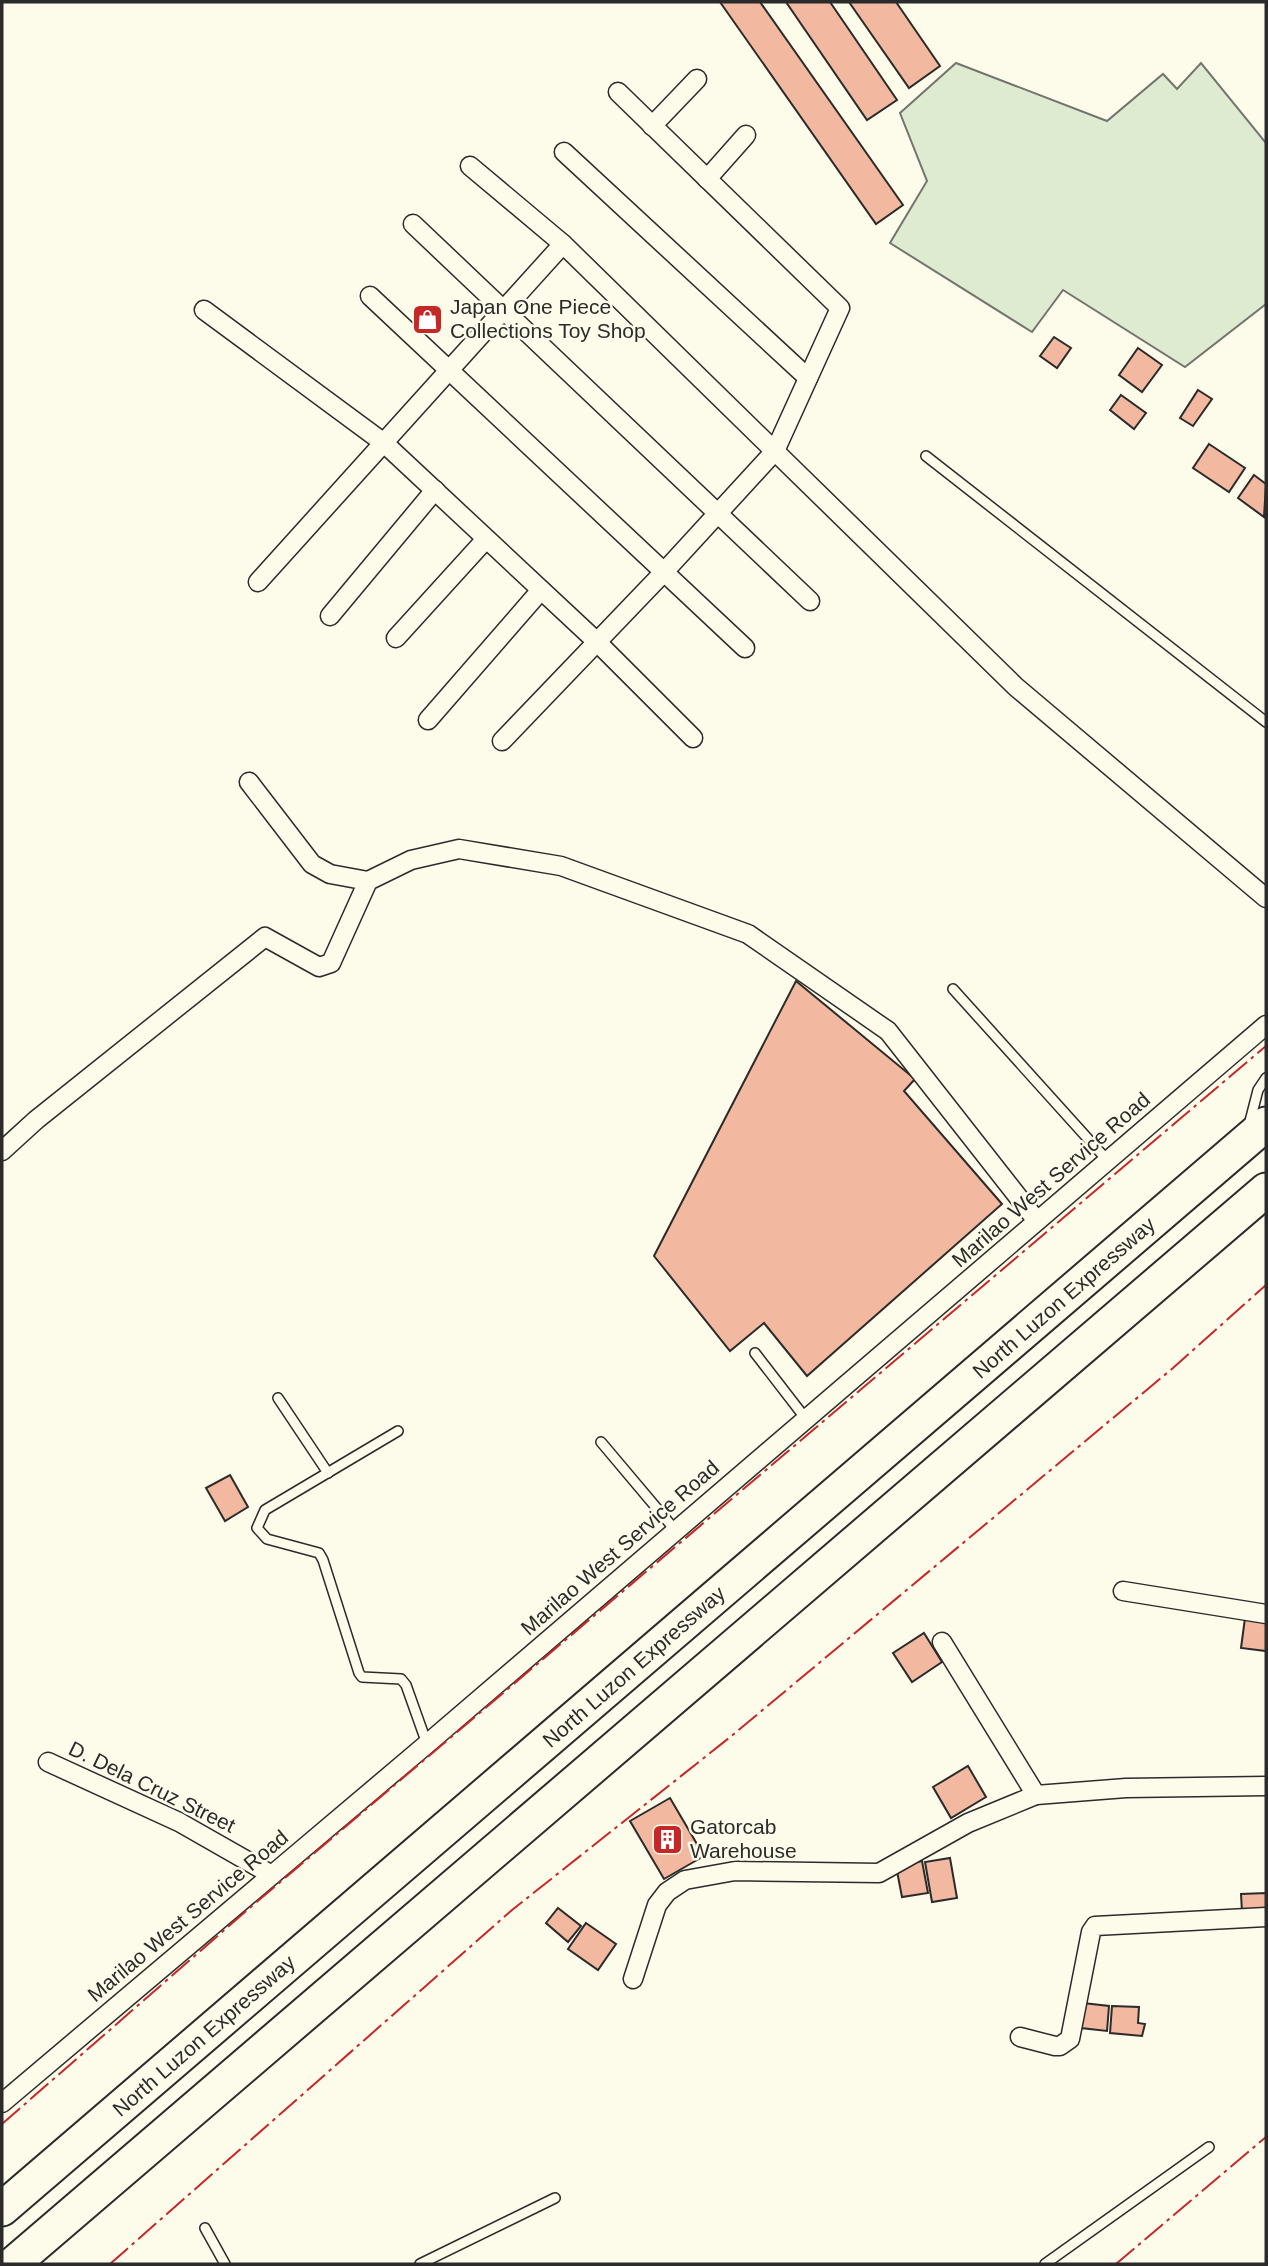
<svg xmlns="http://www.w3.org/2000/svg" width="1268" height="2266" font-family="Arial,sans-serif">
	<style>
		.green { fill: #deebd1; stroke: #74746e; stroke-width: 2 }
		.building { fill: #f2b8a0; stroke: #2b2b2b; stroke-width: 2 }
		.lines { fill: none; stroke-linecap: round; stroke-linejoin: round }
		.lane-casing { stroke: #2b2b2b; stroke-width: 12 }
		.street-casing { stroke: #2b2b2b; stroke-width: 21 }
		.highway-casing { stroke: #2b2b2b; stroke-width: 37 }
		.lane { stroke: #fdfbea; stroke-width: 9 }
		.street { stroke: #fdfbea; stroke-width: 18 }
		.highway { stroke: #fdfbea; stroke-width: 33 }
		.power { stroke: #c62828; stroke-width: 2; stroke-dasharray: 24 5 3.5 5; stroke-linecap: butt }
		.labels { text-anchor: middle; stroke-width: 5; stroke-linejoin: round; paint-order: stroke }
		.poi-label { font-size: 21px; fill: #2b2b2b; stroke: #fdfbea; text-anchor: start }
		.street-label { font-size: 21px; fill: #2b2b2b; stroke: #fdfbea }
	</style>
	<rect width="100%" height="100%" fill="#fdfbea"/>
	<polygon class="green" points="956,63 1107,121 1163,74 1177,89 1201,63 1266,143 1266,304 1185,367 1063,290 1032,332 890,243 927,181 900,113"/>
	<g class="building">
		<polygon points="720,2 760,2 903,205 876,224"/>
		<polygon points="786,2 830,2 897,100 867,120"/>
		<polygon points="849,2 896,2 940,66 909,88"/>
		<polygon points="1054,337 1071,348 1057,368 1040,356"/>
		<polygon points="1138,348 1162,365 1142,392 1119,375"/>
		<polygon points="1198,390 1212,399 1193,426 1180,418"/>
		<polygon points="1121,395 1146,413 1134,429 1110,410"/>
		<polygon points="1209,444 1245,468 1229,492 1193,468"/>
		<polygon points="1254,475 1266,484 1264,517 1238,498"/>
		<polygon points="796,981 915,1079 904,1091 1002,1204 807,1376 764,1323 730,1351 654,1256"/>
		<polygon points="230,1475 248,1507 225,1521 206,1488"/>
		<polygon points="1245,1618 1266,1621 1266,1651 1241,1648"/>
		<polygon points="924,1633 942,1662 912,1682 893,1653"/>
		<polygon points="968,1766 986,1797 951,1818 933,1787"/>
		<polygon points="670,1798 704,1856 664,1879 630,1821"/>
		<polygon points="950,1858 957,1898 932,1902 925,1862"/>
		<polygon points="922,1861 928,1893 902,1897 896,1866"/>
		<polygon points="1266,1893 1266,1911 1242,1912 1241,1894"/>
		<polygon points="558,1908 581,1926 568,1942 546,1923"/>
		<polygon points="586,1923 616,1944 598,1970 568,1949"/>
		<polygon points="1083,2003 1109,2006 1107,2031 1081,2028"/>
		<polygon points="1112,2006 1139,2007 1138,2023 1145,2024 1142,2036 1110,2033"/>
	</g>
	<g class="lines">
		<defs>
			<g id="lane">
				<polyline points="926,456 1266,722"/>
				<polyline points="953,989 1108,1161"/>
				<polyline points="1249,1125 1258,1090 1266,1078"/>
				<polyline points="755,1353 806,1419"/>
				<polyline points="278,1398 328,1473"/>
				<polyline points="398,1431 265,1510 257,1528 267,1539 319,1553 323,1560 359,1673 362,1677 401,1679 406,1685 427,1744"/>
				<polyline points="601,1442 676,1531"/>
				<polyline points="205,2228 225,2264"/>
				<polyline points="420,2264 555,2198"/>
				<polyline points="1045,2264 1209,2147"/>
			</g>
			<g id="street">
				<polyline points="652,126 697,79"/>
				<polyline points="564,152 808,378"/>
				<polyline points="470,166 563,244 1016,687 1266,898"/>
				<polyline points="707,179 746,135"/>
				<polyline points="413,224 810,601"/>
				<polyline points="370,296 745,648"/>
				<polyline points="204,310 384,443 596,641 693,738"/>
				<polyline points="258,582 563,244"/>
				<polyline points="330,616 435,490"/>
				<polyline points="396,638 486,539"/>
				<polyline points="428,720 541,590"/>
				<polyline points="502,741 664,572 775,451 840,308 618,92"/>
				<polyline points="249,782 312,864 330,874 368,881"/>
				<polyline points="2,1151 36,1120 265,937 319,967 331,963 368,881 411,860 459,849 561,866 748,934 888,1031 1037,1221"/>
				<polyline points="1123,1591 1266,1614"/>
				<polyline points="942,1642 1036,1795"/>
				<polyline points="48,1762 179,1822 272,1875"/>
				<polyline points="633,1979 657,1905 667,1892 685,1880 735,1871 879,1873 968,1823 1036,1795 1126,1788 1266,1786"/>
				<polyline points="1020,2037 1055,2046 1060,2046 1070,2039 1091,1932 1095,1926 1266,1917"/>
				<polyline points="2,2103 427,1744 1266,1025"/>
			</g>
			<g id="highway">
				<polyline points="2,2209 1266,1124"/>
				<polyline points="13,2264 1266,1190"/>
			</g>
		</defs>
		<use href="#lane" class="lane-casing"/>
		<use href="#street" class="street-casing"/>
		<use href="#highway" class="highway-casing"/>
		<use href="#lane" class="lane"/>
		<use href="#street" class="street"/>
		<use href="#highway" class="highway"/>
		<g class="power">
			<polyline points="2,2124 253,1905 1266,1046"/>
			<polyline points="110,2264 512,1910 729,1738 1173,1368 1266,1285"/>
			<polyline points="1116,2264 1266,2137"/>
		</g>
	</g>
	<defs>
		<symbol id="shop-square" viewBox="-11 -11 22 22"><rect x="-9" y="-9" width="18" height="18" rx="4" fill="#c62828" stroke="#fdfbea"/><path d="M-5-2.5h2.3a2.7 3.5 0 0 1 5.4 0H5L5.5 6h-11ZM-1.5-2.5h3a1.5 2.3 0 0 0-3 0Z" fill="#fff"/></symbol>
		<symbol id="building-square" viewBox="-11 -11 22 22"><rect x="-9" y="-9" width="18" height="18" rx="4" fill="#c62828" stroke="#fdfbea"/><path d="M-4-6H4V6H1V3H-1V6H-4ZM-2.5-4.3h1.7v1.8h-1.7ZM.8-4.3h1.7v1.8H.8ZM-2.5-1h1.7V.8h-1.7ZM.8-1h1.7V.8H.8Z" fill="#fff"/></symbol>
	</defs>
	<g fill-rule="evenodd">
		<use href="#shop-square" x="410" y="302" width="35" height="35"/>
		<use href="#building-square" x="650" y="1822" width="35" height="35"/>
	</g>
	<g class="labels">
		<g class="poi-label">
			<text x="450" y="314">Japan One Piece<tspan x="450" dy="24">Collections Toy Shop</tspan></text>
			<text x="690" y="1834">Gatorcab<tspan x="690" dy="24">Warehouse</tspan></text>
		</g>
		<g class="street-label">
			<text transform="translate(1051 1180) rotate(-41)" y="7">Marilao West Service Road</text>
			<text transform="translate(1064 1298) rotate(-41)" y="7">North Luzon Expressway</text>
			<text transform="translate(620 1548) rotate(-41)" y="7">Marilao West Service Road</text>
			<text transform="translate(634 1667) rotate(-41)" y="7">North Luzon Expressway</text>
			<text transform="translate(152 1787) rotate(26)" y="7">D. Dela Cruz Street</text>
			<text transform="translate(188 1916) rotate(-40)" y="7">Marilao West Service Road</text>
			<text transform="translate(204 2036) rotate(-41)" y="7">North Luzon Expressway</text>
		</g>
	</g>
	<rect width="1268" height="2266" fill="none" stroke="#2b2b2b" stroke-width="7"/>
</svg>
